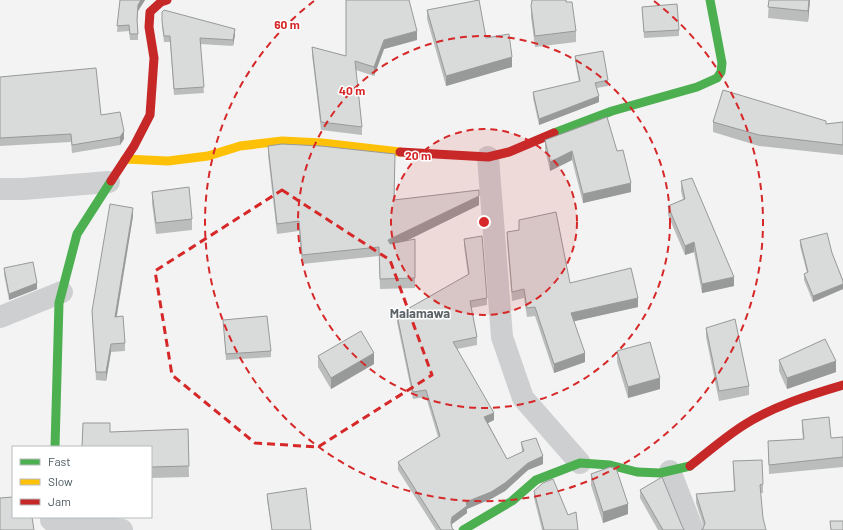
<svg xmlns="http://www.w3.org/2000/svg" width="843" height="530" font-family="Barlow,sans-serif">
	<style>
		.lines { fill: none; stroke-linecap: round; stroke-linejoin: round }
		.street { stroke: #cdcfd1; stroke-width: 22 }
		.fast { stroke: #4caf50; stroke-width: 9 }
		.slow { stroke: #ffc107; stroke-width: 9 }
		.jam { stroke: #c62828; stroke-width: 9 }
		.wall { fill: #bbbcbc }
		.shaded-wall { fill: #989999 }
		.building { fill: #d9dbdb; stroke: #989999 }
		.marked { fill: none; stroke: #d62828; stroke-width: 3; stroke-dasharray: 8 5; stroke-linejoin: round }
		.ring { fill: none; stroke: #d62828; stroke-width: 2; stroke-dasharray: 7 5 }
		.labels { text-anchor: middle; stroke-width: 3; stroke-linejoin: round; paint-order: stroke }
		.quarter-label { font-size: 13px; font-weight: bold; fill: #5e6367; stroke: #fff }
		.centre { fill: #d62828; stroke: #fff; stroke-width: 2 }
		.ring-label { font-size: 12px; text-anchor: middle; font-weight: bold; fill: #d62828; stroke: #fff; stroke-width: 3; stroke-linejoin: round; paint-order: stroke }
	</style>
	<rect width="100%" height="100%" fill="#f3f3f3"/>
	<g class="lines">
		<g class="street">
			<polyline points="488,157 502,337 523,398 580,463"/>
			<polyline points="0,189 23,189 109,182"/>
			<polyline points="0,317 62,292"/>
			<polyline points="670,471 693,530"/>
			<polyline points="51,520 122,530"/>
		</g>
		<g class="fast">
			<polyline points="554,133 612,111 697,87 717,78 721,72 722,63 710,0"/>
			<polyline points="55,447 59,303 77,234 111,181"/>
			<polyline points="463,530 512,501 536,480 580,463 610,465 637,472 660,473 690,466"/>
		</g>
		<polyline class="slow" points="125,159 168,161 208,156 240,146 282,141 322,143 400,152"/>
		<g class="jam">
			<polyline points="400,152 488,157 509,152 554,133"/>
			<polyline points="111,181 134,146 150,115 154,58 149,27 150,12 161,2 167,0"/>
			<path d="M690 466C708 452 725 437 744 425 774 406 809 395 843 385"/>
		</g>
	</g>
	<g class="wall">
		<polygon points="120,0 145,0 138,11 137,22 138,34 138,40 130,40 129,31 117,32"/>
		<polygon points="769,0 810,0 808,22 768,18"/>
		<polygon points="567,2 576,31 576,42 535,47 531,17 531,6"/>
		<polygon points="642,7 679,30 679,36 644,38"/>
		<polygon points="427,10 486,38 512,67 446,86 427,19"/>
		<polygon points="162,21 235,35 233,46 200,44 204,93 174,95 170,42 164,42 162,26"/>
		<polygon points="417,40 384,49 374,76 356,70 362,127 362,135 321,130 312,55 312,47 346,56"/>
		<polygon points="575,56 608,80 608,86 597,88 599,102 539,125 533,98 533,92 579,82 575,61"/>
		<polygon points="0,77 101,115 124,139 120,145 72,153 71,142 0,146"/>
		<polygon points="713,122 826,124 843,122 843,155 759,146 713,132"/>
		<polygon points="545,140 617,151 631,192 583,203 572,160 550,171 545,149"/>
		<polygon points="268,146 395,164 394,200 479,205 405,241 415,278 415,288 380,289 379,256 302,264 299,231 277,234 268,155"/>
		<polygon points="681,181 734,286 702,293 694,252 685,255 668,215 668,206 683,199 681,191"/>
		<polygon points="152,192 192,219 192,230 156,234 152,203"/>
		<polygon points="133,216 117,316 125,343 125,351 111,352 106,381 96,380 92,311"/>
		<polygon points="507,232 570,283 638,307 574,321 585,362 554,373 535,316 527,317 524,298 512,301 507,241"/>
		<polygon points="464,239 487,298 487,305 471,308 477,337 477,345 457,349 494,420 488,423 507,459 522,452 521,442 543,464 528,470 505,491 491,499 467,509 467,513 452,524 452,528 454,530 436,530 398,470 398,462 438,437 426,397 413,399 397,322 397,315 468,275 464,246"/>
		<polygon points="800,240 832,253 843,281 843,289 813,302 804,280 804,274 807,273 800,246"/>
		<polygon points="4,268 37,289 9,300 4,274"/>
		<polygon points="223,320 271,351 271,357 226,360"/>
		<polygon points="706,328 749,386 749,395 719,401 706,337"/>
		<polygon points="617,351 660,389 628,398 617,362"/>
		<polygon points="318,356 374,364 331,389 318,367"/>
		<polygon points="779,360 836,372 787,389 779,371"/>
		<polygon points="802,420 831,438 843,437 843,467 769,474 768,441 803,439 802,429"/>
		<polygon points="83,423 110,423 110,432 188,429 189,477 151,478 151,447 82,447"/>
		<polygon points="733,461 763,484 763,493 761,493 703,529 704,527 696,503 696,494 734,491"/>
		<polygon points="591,474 628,514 603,523 591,485"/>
		<polygon points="640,490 682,526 684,530 658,530 640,498"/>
		<polygon points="534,491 568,515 578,530 542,530 534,498"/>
		<polygon points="267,494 311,530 272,530 267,500"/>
	</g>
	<g class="shaded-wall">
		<polygon points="141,0 145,0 138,11 137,26 138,5"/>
		<polygon points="809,0 810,0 808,22 808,11"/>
		<polygon points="235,29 235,35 233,46 233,40"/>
		<polygon points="417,31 417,40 384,49 374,76 374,67 384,40"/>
		<polygon points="512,57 512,67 446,86 446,76"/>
		<polygon points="599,96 599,102 539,125 539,119"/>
		<polygon points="124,131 124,139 120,145 120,137"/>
		<polygon points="572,151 572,160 550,171 550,162"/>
		<polygon points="631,183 631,192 583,203 583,194"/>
		<polygon points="479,196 479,205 388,250 388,240"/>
		<polygon points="133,208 133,216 115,325 115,317"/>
		<polygon points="694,242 694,252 685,255 685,246"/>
		<polygon points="734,277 734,286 702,293 702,284"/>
		<polygon points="37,283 37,289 9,300 9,294"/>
		<polygon points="843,284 843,289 813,302 813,296"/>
		<polygon points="638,298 638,307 571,322 571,313"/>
		<polygon points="111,344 111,352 106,381 106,372"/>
		<polygon points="374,353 374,364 331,389 331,378"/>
		<polygon points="585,353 585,362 554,373 554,364"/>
		<polygon points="836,361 836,372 787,389 787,378"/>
		<polygon points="660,378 660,389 628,398 628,387"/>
		<polygon points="494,413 494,420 484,425 484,417"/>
		<polygon points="543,456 543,464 528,470 505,491 491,499 467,509 467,513 452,524 451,530 451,522 452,517 466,502 528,463"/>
		<polygon points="628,504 628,514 603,523 603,512"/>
	</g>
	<g class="building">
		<polygon points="120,0 141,0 138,5 137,20 138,34 130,34 129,25 117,26"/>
		<polygon points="346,0 409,0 417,31 384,40 374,67 355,61 362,127 321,122 312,47 346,56"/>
		<polygon points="479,0 486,38 509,34 512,57 446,76 427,10"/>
		<polygon points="532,0 566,0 566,2 572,2 576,31 535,36 531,6"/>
		<polygon points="769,0 809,0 808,11 768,7"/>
		<polygon points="677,4 679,30 644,32 642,7"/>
		<polygon points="164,10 235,29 233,40 200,38 204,87 174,89 170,36 164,36 162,21 162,12"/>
		<polygon points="603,51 608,80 595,83 599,96 539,119 533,92 580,81 575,56"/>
		<polygon points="96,68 101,115 120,112 124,131 120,137 72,145 71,134 0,138 0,77"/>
		<polygon points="723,90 826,121 826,124 843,122 843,145 759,135 713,122"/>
		<polygon points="607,117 617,151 623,150 631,183 583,194 572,151 550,162 545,140"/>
		<polygon points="282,144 321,146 395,154 394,200 479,190 479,196 388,240 390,244 415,239 415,278 380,279 379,247 302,255 299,221 277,224 268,146"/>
		<polygon points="692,178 734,277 702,284 694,242 685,246 668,206 685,199 681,181"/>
		<polygon points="189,187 192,219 156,223 152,192"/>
		<polygon points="110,204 133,208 115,317 123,316 125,343 111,344 106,372 96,372 92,311"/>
		<polygon points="556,212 570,283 631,268 638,298 571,313 585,353 554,364 535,307 527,308 524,289 512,292 507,232 519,230 519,220"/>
		<polygon points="827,233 832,253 843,281 843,284 813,296 804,274 808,272 800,240"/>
		<polygon points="482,236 487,298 470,301 477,337 453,342 494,413 484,417 507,459 524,451 521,442 536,438 543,456 528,463 505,483 491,492 466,502 467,506 452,517 451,522 452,528 454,530 441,530 398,462 440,436 426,390 413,392 397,315 469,274 464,239"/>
		<polygon points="33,262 37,283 9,294 4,268"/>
		<polygon points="267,316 271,351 226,354 223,320"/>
		<polygon points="735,319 749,386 719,391 706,328"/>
		<polygon points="361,331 374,353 331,378 318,356"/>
		<polygon points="825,339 836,361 787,378 779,360"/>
		<polygon points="650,342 660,378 628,387 617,351"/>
		<polygon points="829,417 831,438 843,437 843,457 769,465 768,441 804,439 802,420"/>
		<polygon points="83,423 110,423 110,432 188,429 189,466 151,467 151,447 82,447"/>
		<polygon points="762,460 763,484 760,485 763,518 766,530 701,530 703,529 705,523 696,494 735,491 733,461"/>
		<polygon points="610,467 616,468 628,504 603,512 591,474"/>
		<polygon points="662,477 682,526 684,530 663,530 640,490"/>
		<polygon points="553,479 568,515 576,512 578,530 544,530 534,491 543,483"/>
		<polygon points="306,488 311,530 272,530 267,494"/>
		<polygon points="13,497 13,517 32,517 34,530 0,530 0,498"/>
		<polygon points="830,521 843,521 843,530 831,530"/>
	</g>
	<path class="marked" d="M282 190 390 260 432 375 318 447 255 443 172 375 155 271Z"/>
	<circle cx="484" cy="222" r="93" fill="#d62828" fill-opacity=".12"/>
	<g class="ring">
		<circle cx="484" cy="222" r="93"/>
		<circle cx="484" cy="222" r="186"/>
		<path d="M654 1A279 279 0 1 1 314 1"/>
	</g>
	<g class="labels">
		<g class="quarter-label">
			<text x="420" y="318">Malamawa</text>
		</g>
	</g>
	<circle cx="484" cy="222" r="6" class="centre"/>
	<g class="ring-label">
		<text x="287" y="29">60 m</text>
		<text x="352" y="95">40 m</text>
		<text x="418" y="160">20 m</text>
	</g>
	<rect x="12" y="446" width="140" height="72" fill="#ffffff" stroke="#b7bcbf"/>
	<rect x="20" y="459" width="20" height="6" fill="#4caf50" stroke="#b7bcbf"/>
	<text x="48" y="466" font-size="12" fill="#4a5860">Fast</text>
	<rect x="20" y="479" width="20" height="6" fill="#ffc107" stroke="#b7bcbf"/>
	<text x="48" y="486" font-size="12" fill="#4a5860">Slow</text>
	<rect x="20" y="499" width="20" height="6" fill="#c62828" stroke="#b7bcbf"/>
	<text x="48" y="506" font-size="12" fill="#4a5860">Jam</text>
</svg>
